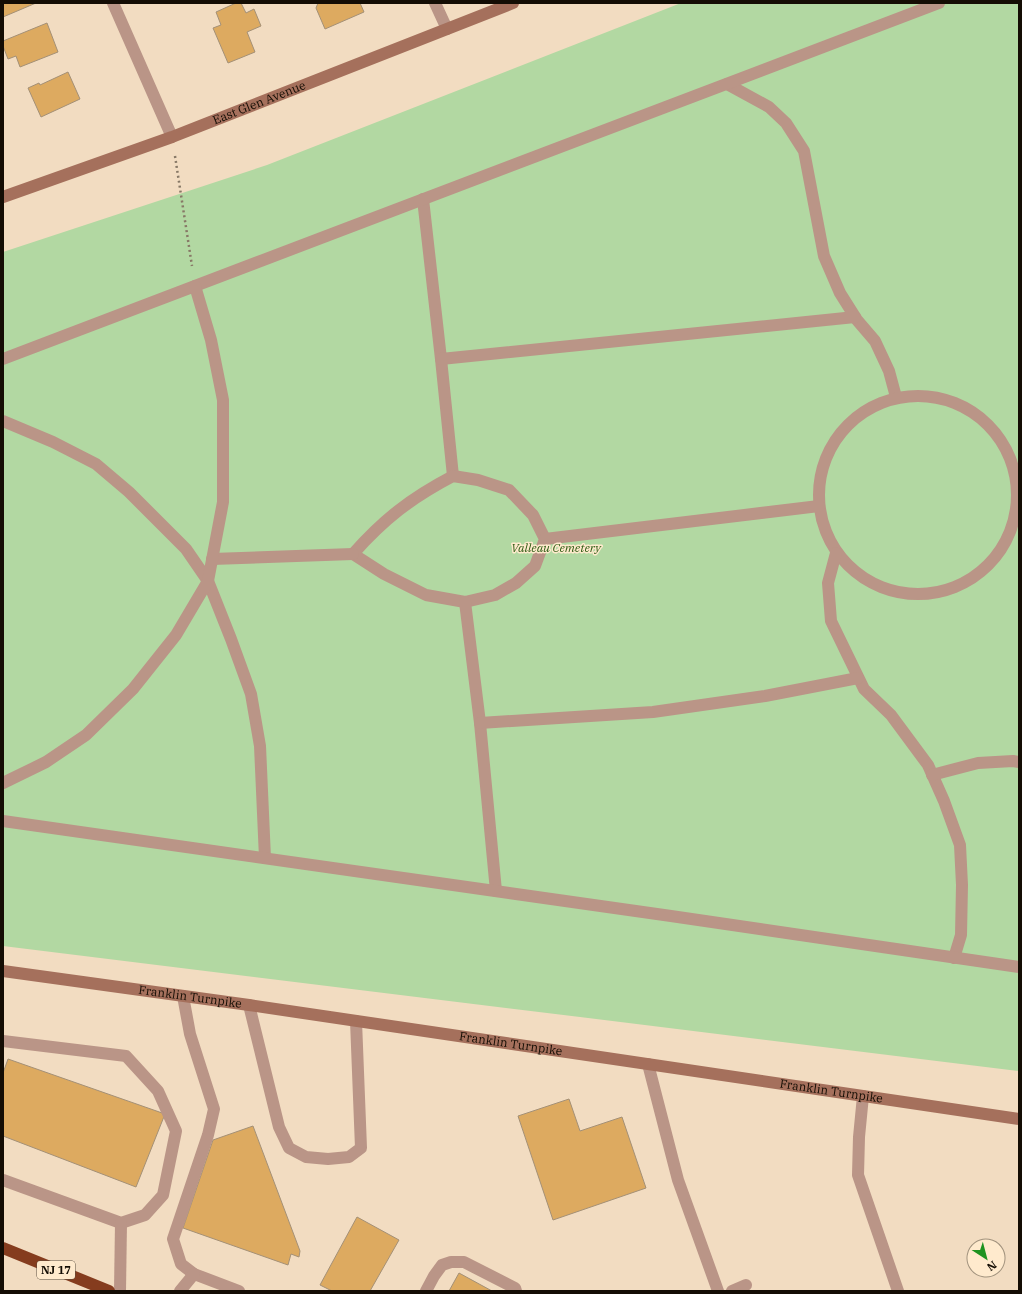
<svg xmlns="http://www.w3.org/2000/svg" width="1022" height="1294" font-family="'IBM Plex Serif',serif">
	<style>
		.green { fill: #b2d8a2 }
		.building { fill: #ddaa60; stroke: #a49076 }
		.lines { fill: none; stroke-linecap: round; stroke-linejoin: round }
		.path { stroke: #877866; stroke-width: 2.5; stroke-dasharray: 2 3; stroke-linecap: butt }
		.lane { stroke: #ba9587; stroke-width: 12 }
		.street { stroke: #ba9587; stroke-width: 12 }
		.secondary { stroke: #a5705c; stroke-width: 12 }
		.highway { stroke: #853c1e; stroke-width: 12 }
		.labels { text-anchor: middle; stroke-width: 3; stroke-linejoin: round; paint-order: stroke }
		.shield { fill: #ffeacd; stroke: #5a4f40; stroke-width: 1 }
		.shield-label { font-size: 11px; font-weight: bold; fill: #140d04 }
		.street-label { font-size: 12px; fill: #140d04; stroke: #ffeacd }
		.park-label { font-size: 12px; font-style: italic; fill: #2f5c14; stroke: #ffeacd }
	</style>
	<rect width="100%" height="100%" fill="#f2dcc1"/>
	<polygon class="green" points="681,3 1019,3 1019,1071 3,946 3,252 267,165"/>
	<g class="building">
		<polygon points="3,3 36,3 3,17"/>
		<polygon points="236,3 241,3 246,13 254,9 261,26 247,32 255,52 228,63 213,28 221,25 216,12"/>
		<polygon points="318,3 360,3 364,12 325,29 316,8"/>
		<polygon points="47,23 58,52 20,67 16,56 8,59 3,46 3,41"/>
		<polygon points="68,72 80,99 41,117 28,88 39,83 40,85"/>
		<polygon points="8,1059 165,1114 136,1187 3,1136 3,1073"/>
		<polygon points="569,1099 580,1131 622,1117 646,1188 553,1220 518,1116"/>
		<polygon points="253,1126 300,1251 299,1257 291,1254 288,1265 183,1228 213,1140"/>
		<polygon points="357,1217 399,1240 370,1291 332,1291 320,1285"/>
		<polygon points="459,1273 492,1291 449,1291"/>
	</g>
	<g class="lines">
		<polyline class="path" points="175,156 192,266"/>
		<g class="lane">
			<polyline points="727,84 769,107 786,123 804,151 824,256 840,293 857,320 875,341 889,371 896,397"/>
			<polyline points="423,199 441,359 453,476"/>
			<polyline points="3,359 939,3"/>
			<polyline points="441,359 855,317"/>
			<circle cx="918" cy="495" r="99"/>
			<polyline points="3,421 53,442 96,464 129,492 186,549 208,581 231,639 251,694 260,746 265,858"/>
			<path d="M453 476 478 480 509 490 533 515 545 539 535 566 516 583 495 595 465 602 426 595 384 574 353 554C384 519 411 498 453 476Z"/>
			<polyline points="545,539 819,506"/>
			<polyline points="836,553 828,583 831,621 864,689 891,715 928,765 944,801 960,845 962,885 961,935 954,958"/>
			<polyline points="212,559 353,554"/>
			<polyline points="465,602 480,723 496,891"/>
			<polyline points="480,723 653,712 765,696 858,678"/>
			<polyline points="932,775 978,763 1013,761 1019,762"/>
			<polyline points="3,783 46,762 86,735 133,689 176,635 208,581 223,502 223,400 211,340 195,286"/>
			<polyline points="3,821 671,916 1019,967"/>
			<polyline points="183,996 190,1034 214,1109 208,1135 173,1239 181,1264 194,1274 239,1291"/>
			<polyline points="249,1005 279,1127 289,1148 306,1157 328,1159 349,1157 361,1148 356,1021"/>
			<polyline points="3,1041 126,1056 158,1091 176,1131 163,1195 145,1215 121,1223 3,1180"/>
			<polyline points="648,1064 678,1180 718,1291"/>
			<polyline points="863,1096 859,1137 858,1175 898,1291"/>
			<polyline points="120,1291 121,1223"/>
			<polyline points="180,1291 194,1274"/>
			<polyline points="426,1291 434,1276 442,1265 451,1262 464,1262 515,1288 516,1291"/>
			<polyline points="732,1291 746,1285"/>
		</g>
		<g class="street">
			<polyline points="113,3 172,137"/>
			<polyline points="435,3 447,29"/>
		</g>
		<g class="secondary">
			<path id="s1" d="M3 197 172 137 513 3"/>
			<path id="s2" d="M3 971 249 1005 1019 1119"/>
		</g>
		<polyline class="highway" points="3,1248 109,1291"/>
	</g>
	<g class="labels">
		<rect class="shield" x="37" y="1261" width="38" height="18" rx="3"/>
		<g class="shield-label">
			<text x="56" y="1274">NJ 17</text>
		</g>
		<g class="street-label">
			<text dy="4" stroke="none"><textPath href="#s1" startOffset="273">East Glen Avenue</textPath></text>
			<text dy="4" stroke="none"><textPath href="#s2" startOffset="189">Franklin Turnpike</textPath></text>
			<text dy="4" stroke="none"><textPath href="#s2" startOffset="513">Franklin Turnpike</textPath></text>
			<text dy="4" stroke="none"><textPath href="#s2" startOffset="837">Franklin Turnpike</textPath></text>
		</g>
		<g class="park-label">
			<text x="556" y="552">Valleau Cemetery</text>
		</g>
	</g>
	<rect width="1022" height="1294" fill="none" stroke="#140d04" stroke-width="8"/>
	<g transform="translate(986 1258) rotate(144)"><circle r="19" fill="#ffeacd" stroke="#a1927d"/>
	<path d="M0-3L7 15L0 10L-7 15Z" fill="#1f9320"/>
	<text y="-6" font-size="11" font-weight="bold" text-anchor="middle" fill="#140d04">N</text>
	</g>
</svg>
